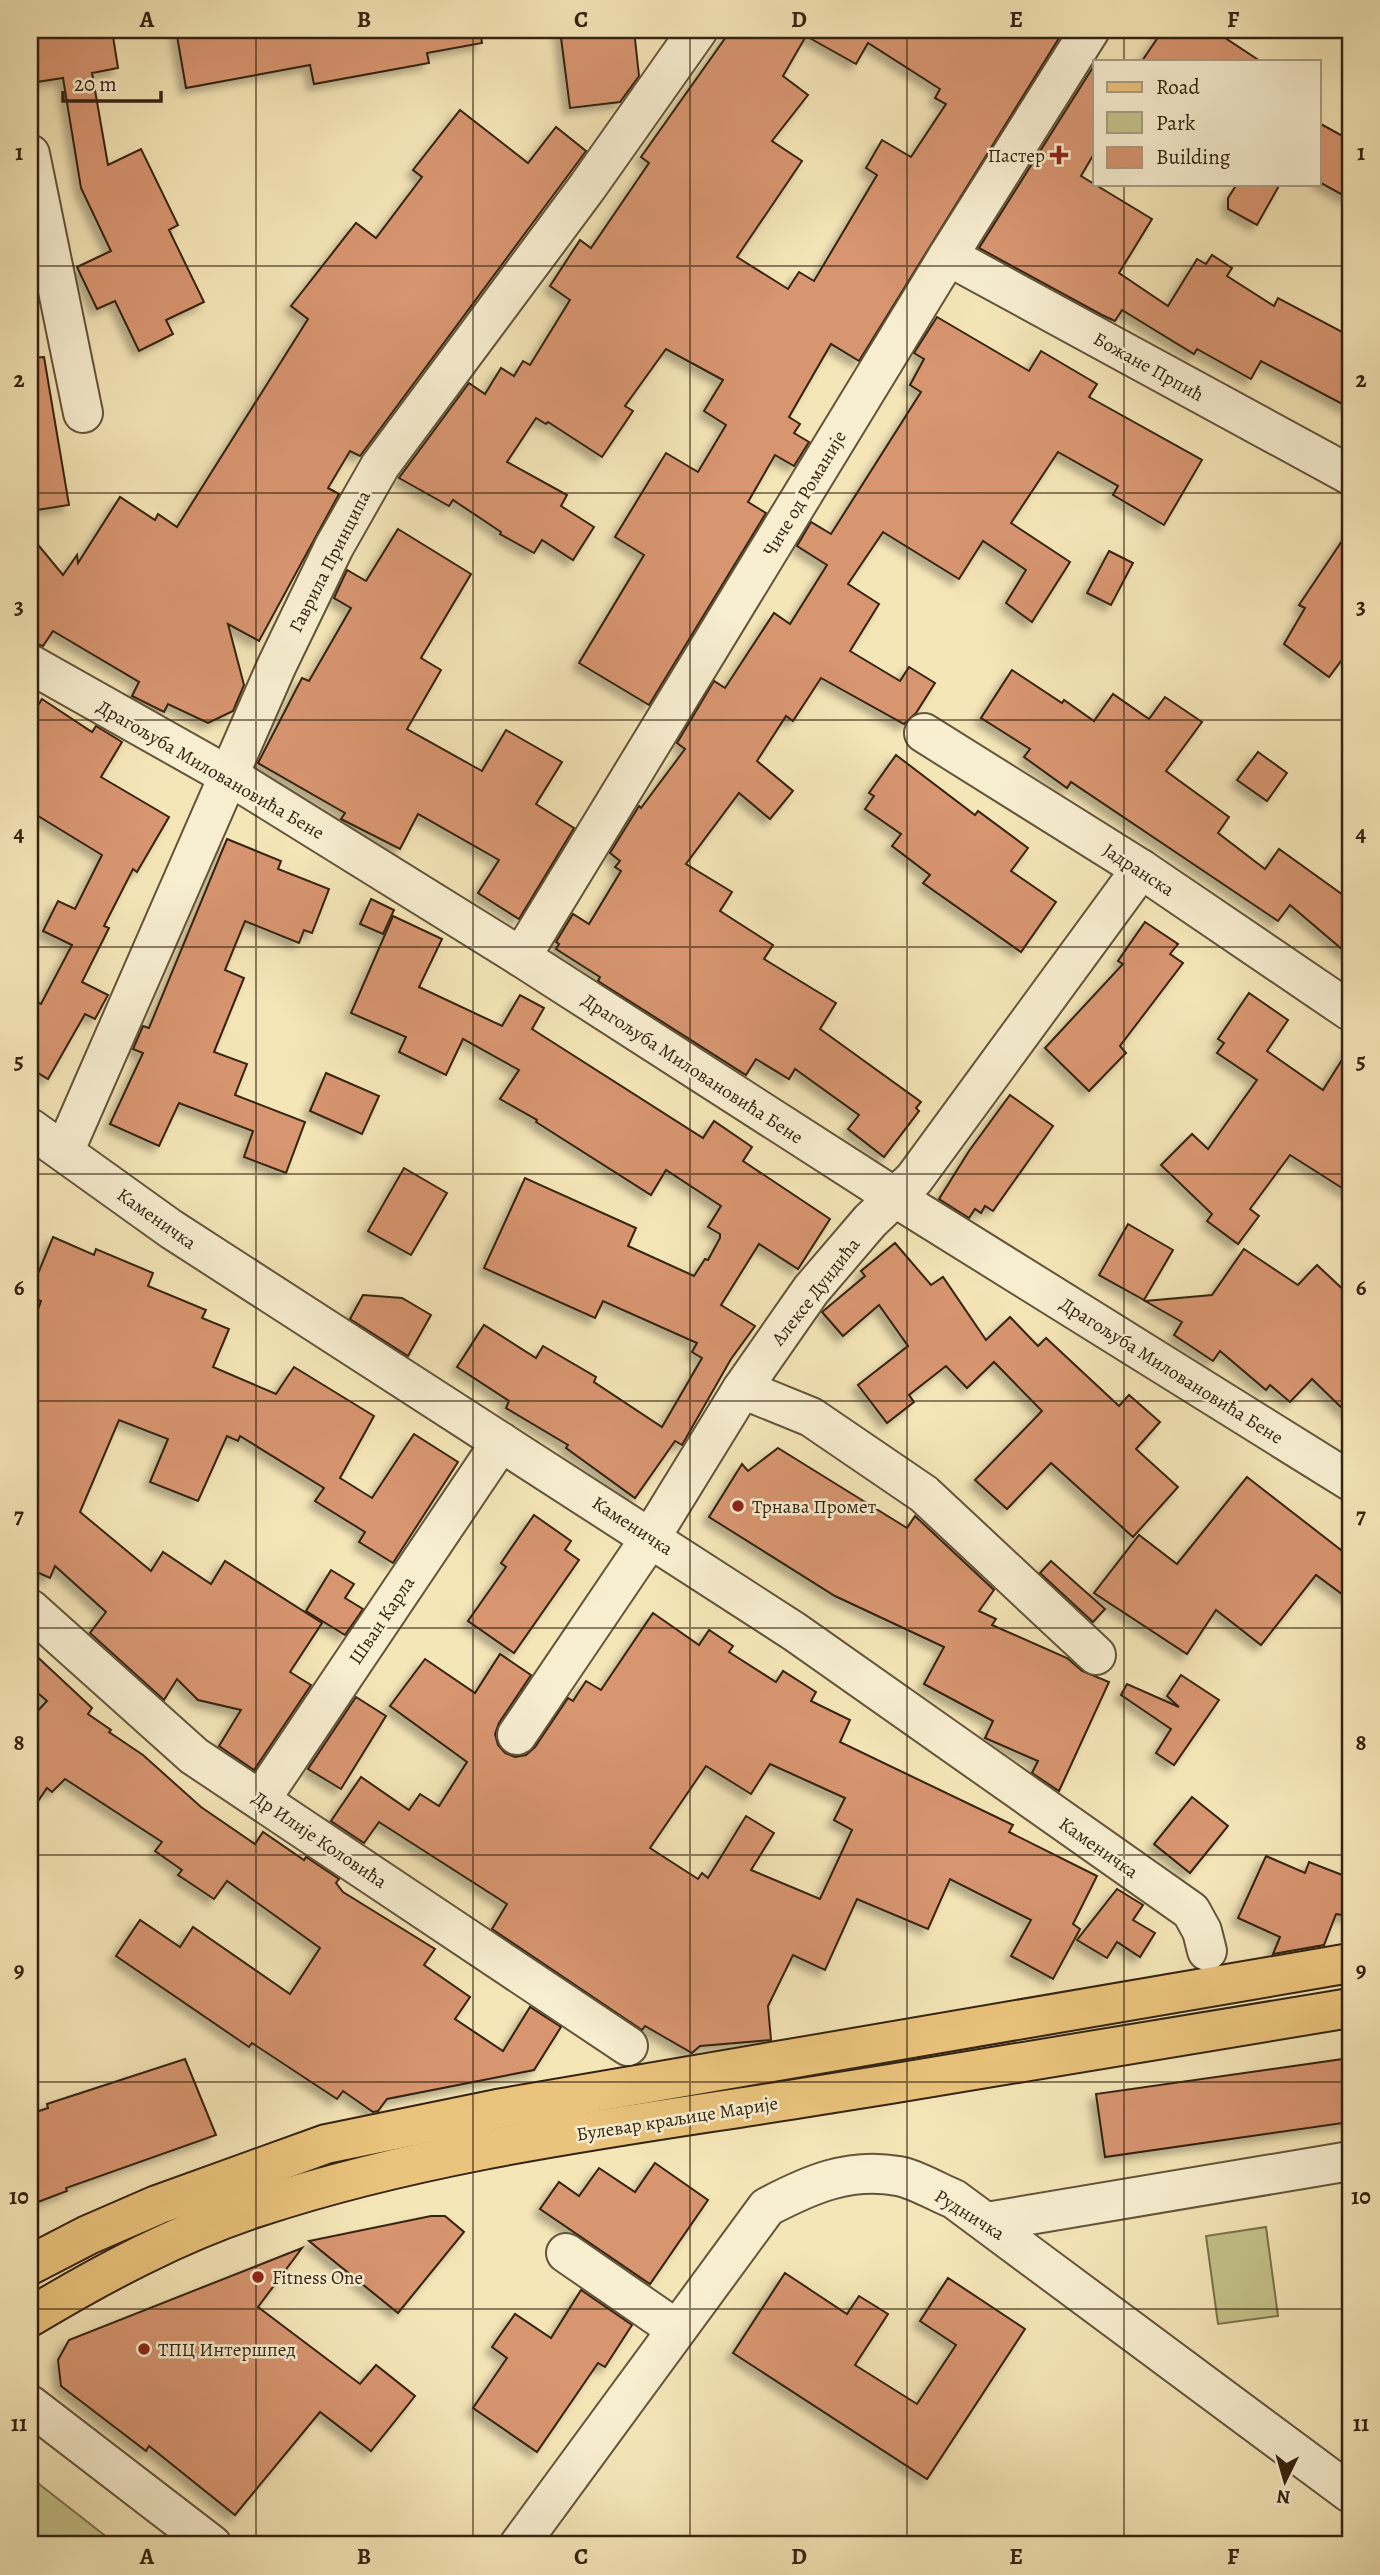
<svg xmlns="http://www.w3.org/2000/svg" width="1380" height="2575" font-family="Alegreya,serif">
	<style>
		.green { fill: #c4c38a; stroke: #7c734e; stroke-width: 2 }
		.building { fill: #d7956f; stroke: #342311; stroke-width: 2; fill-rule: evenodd; filter: url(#shadow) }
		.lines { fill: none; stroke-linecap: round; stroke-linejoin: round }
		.minor-casing { stroke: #64543b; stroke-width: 42 }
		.major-casing { stroke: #342311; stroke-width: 42 }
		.minor { stroke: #f8efd1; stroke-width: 38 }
		.major { stroke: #eac37c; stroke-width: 38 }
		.grid { fill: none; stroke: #342311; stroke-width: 2; stroke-opacity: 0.55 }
		.poi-dot { fill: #8f2418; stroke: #f8efd1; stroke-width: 2.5 }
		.labels { text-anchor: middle; stroke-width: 5; stroke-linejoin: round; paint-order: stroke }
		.poi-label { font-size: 19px; fill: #342311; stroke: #f8efd1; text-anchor: start }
		.street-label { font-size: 19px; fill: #342311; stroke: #f8efd1 }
		.neatline { fill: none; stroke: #342311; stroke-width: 2.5 }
		.grid-label { font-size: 23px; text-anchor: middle; font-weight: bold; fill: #342311 }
	</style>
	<defs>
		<filter id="shadow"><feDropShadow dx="-6" dy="6" stdDeviation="3.5" flood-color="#0004"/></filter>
	</defs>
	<rect width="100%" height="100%" fill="#f5e6b8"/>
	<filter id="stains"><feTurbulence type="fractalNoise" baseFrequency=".00286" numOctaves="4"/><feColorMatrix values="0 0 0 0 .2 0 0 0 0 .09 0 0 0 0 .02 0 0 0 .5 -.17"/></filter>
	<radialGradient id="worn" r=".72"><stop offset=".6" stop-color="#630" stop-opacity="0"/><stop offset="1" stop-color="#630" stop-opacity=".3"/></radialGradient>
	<g class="green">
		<polygon points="1266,2227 1278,2316 1218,2324 1206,2236"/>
		<polygon points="30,2477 117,2545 30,2545"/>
	</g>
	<g class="building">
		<polygon points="78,30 112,30 118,68 92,73 108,165 141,149 178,225 169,230 204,302 166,320 173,334 139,351 115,301 97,309 77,267 111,251 81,188 63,78 30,83 30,38"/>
		<polygon points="176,30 480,30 482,43 427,53 429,63 314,84 310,65 186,88"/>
		<polygon points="560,30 634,30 639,76 620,102 570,108"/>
		<path d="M731 30H1064L859 361 831 344 789 417 800 424 794 433 809 442 794 466 775 455 748 502 766 513 649 705 579 663 644 555 615 537 666 453 698 472 726 425 704 411 723 380 666 349 625 406 633 411 602 457 548 422 546 424 536 418 507 462 567 495 561 506 594 527 573 560 542 540 534 553 500 534 501 532 453 500 449 506 399 478 469 383 485 394 501 368 514 376 523 361 530 365 570 300 550 286 580 240 591 248 649 163 641 157ZM806 36 856 64 868 43 940 89 935 98 946 104 911 157 882 140 866 168 877 175 814 281 799 272 788 289 737 257 802 161 772 141 808 95 783 76Z"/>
		<polygon points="1163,30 1213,30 1260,61 1142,61"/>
		<polygon points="1095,64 1095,152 1081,176 1152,219 1119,273 1168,306 1197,259 1206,264 1212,255 1232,268 1227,276 1274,306 1278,298 1350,336 1350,408 1261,361 1251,379 1197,349 1194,354 1122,310 1115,321 1102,315 979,248"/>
		<polygon points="460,110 528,163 556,127 586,151 360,456 350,451 328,488 339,494 259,641 228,624 244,685 233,711 208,723 168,704 164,712 132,696 139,682 53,631 43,646 30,642 30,535 63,575 77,555 78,563 120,497 155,520 158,514 177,527 308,319 291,306 356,223 376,238 422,177 413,170"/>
		<polygon points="1319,123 1350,140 1350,199 1319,182"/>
		<polygon points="1237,184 1280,184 1257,225 1228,209 1228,198"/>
		<polygon points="937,317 1029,371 1041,351 1097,384 1089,397 1202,460 1164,525 1113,495 1118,486 1058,452 1011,523 1070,562 1032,622 1006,603 1026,570 983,541 959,579 883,532 848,584 879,604 850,651 900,681 909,667 935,683 916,713 904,724 821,678 793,721 786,716 757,761 793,791 770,819 739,793 686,864 732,892 720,911 773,945 764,959 836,1003 820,1029 921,1102 916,1108 919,1111 884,1157 848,1129 859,1115 795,1069 789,1079 756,1059 746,1075 598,981 600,977 556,949 559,944 556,942 573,914 589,924 621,871 615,867 620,861 610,853 639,806 641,808 685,749 677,743 714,681 725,688 774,613 790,624 827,565 797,546 811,522 831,534 921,392 910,385 924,359 914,353"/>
		<polygon points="44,357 69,505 30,511 30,358"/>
		<polygon points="398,529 471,574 421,658 441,670 407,729 482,771 506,730 562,762 536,804 574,828 519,919 478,893 499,860 418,814 400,849 341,819 345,813 258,763 302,678 309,681 351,608 334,598 347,570 366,581"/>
		<polygon points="1350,529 1350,649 1329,677 1284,644 1305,608 1299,605"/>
		<polygon points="1109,551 1133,563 1111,605 1087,593"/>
		<polygon points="1012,670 1062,703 1064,700 1094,721 1113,694 1149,719 1165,697 1202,722 1166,771 1229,817 1218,833 1265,869 1279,849 1350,900 1350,956 1290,905 1278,921 1071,782 1067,788 1024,757 1030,749 981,718"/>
		<polygon points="42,699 92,732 96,726 122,742 101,777 169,817 137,872 133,869 104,926 109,928 82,982 108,995 95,1019 85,1014 48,1079 30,1068 30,1015 37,1002 41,1004 72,945 43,931 58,901 75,909 102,855 30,811 30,718"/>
		<polygon points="1258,752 1287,773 1267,801 1237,780"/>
		<polygon points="896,755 975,815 978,811 1028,848 1011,871 1056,902 1021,952 923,883 930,875 892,846 901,834 865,809 874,796 869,793"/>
		<polygon points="227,839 281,861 278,869 329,889 312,933 304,930 299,943 245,921 225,970 244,978 214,1052 247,1064 235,1095 305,1122 286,1173 244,1157 253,1131 179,1103 159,1146 110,1124 143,1053 133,1049 143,1026 149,1028"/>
		<polygon points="371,899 394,910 383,934 360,924"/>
		<polygon points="393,916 442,939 419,987 502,1026 520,995 544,1008 532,1029 703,1138 714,1121 752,1147 743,1161 830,1219 798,1269 759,1244 721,1305 755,1326 731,1359 682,1445 675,1441 635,1498 566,1448 568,1445 506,1408 509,1401 457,1367 484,1325 536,1358 543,1346 596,1377 594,1382 662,1427 702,1358 692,1352 697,1343 603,1301 595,1318 484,1268 525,1178 636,1228 628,1246 694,1276 705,1259 708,1260 720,1238 720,1234 708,1227 721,1206 666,1170 651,1195 536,1122 537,1120 500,1099 519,1070 463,1039 446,1075 399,1052 406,1037 351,1013"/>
		<polygon points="1145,922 1178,944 1170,954 1183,963 1120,1046 1126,1053 1089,1091 1045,1048 1123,964 1118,961"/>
		<polygon points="1249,993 1288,1020 1267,1051 1323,1090 1350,1047 1350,1193 1290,1155 1250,1209 1259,1216 1238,1244 1207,1221 1212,1214 1161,1165 1192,1134 1208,1149 1257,1080 1217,1053 1224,1043 1218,1039"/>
		<polygon points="326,1073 379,1096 362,1134 310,1111"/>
		<polygon points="1010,1095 1053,1126 993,1211 985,1206 981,1213 975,1209 969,1218 939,1199 969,1151"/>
		<polygon points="404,1168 447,1193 411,1255 368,1231"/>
		<polygon points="1128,1224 1173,1250 1144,1300 1099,1275"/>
		<polygon points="53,1237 94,1255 96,1249 153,1273 148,1286 206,1310 202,1318 229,1329 213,1367 276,1394 294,1367 374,1416 340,1478 372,1498 414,1434 458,1462 393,1563 359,1542 365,1532 315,1501 324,1488 240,1436 238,1441 227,1436 198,1501 150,1482 168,1439 119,1420 80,1512 151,1571 163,1552 211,1584 225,1561 322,1623 290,1672 311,1685 254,1770 219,1746 241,1710 198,1700 177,1679 164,1700 90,1633 106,1612 55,1566 50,1578 30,1569 30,1332 41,1301 30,1296 30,1293"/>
		<polygon points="895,1243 931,1285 943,1277 986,1340 1010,1317 1038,1346 1046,1338 1119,1406 1129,1395 1160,1422 1136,1449 1178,1487 1133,1537 1051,1463 1007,1509 975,1480 1042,1411 994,1362 967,1388 946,1366 909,1395 914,1402 887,1423 858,1385 908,1346 879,1305 843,1336 822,1312 865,1276 861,1271"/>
		<polygon points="1244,1249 1298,1285 1317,1265 1350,1296 1350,1416 1312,1379 1290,1402 1270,1385 1266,1390 1220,1351 1213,1361 1174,1335 1182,1322 1145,1301 1212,1295"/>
		<polygon points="363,1295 402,1298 431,1315 408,1356 350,1319"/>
		<polygon points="778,1448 907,1528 915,1516 994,1590 979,1611 996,1619 992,1625 1067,1658 1082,1671 1109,1682 1059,1791 1032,1773 1038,1761 985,1738 993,1721 924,1684 944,1647 835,1596 709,1517 742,1464 748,1471"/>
		<polygon points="1247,1477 1350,1557 1350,1600 1316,1575 1261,1645 1216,1610 1187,1654 1094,1593 1139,1535 1177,1564"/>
		<polygon points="534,1515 571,1541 565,1550 579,1560 514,1653 468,1621 506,1567 501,1563"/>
		<polygon points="1051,1561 1105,1609 1093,1622 1040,1573"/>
		<polygon points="331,1570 354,1584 345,1598 363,1609 345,1635 306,1611"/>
		<path d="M653 1613 699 1645 709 1630 733 1646 729 1652 776 1682 783 1671 816 1692 811 1701 850 1720 840 1742 1013 1825 1009 1832 1097 1876 1073 1924 1080 1929 1053 1979 1011 1956 1031 1920 950 1879 928 1929 857 1899 825 1970 793 1955 768 2006 771 2040 700 2046 692 2053 645 2026 642 2030 492 1929 507 1904 379 1822 364 1843 331 1821 361 1777 409 1810 420 1794 439 1806 467 1762 390 1706 425 1659 475 1693 500 1654 531 1675 499 1723 495 1734 498 1745 505 1753 515 1757 526 1755 535 1747 568 1698 573 1701 586 1681 601 1690ZM770 1764 845 1798 834 1820 852 1830 820 1899 751 1870 774 1833 746 1816 708 1878 702 1873 698 1879 650 1848 706 1766 751 1794Z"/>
		<polygon points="30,1650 92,1708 88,1714 111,1730 109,1732 143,1755 201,1807 255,1844 263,1832 304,1860 306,1857 339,1879 336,1883 343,1892 435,1949 424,1965 470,1997 455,2019 503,2051 530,2007 561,2027 534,2070 387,2099 378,2111 373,2112 343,2091 337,2099 252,2043 249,2047 116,1956 140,1920 180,1947 193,1927 290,1994 320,1948 227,1881 214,1899 178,1875 182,1870 155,1851 162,1842 65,1779 52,1792 47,1788 30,1813 30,1719 47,1701 30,1686"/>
		<polygon points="1181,1675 1219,1700 1174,1765 1156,1753 1171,1729 1121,1695 1127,1684 1179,1707 1167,1696"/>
		<polygon points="356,1697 386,1716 341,1789 308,1769"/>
		<polygon points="1192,1797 1228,1826 1190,1873 1154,1844"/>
		<polygon points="1266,1856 1305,1873 1309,1862 1350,1878 1350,1916 1336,1914 1324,1945 1273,1954 1280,1937 1238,1918"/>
		<polygon points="1117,1889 1143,1905 1133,1920 1155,1933 1140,1957 1117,1942 1107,1958 1077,1940"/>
		<polygon points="1350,2058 1350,2122 1105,2157 1096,2094"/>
		<polygon points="185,2059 216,2135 66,2188 67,2191 30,2205 30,2114 48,2108 47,2104"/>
		<polygon points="655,2163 708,2200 650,2284 540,2209 559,2182 579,2196 599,2168 635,2192"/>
		<polygon points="431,2216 445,2216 464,2232 398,2313 309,2241"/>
		<polygon points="302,2248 258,2307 360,2384 376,2365 415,2396 371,2451 320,2412 235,2515 149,2446 146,2451 61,2386 58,2360 69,2340"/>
		<polygon points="785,2273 847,2314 859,2296 888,2314 855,2365 917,2404 956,2345 920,2321 948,2278 1025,2329 927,2479 733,2353"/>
		<polygon points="581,2290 632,2325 605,2367 598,2363 537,2452 473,2408 507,2358 492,2347 515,2314 551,2338"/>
	</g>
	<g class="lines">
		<defs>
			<g id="minor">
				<polyline points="30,154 83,413"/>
				<polyline points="948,256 1350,475"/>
				<polyline points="30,664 241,783 521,957 896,1198 1350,1481"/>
				<polyline points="924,733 1141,869 1350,1011"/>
				<polyline points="521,957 948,256 1090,30"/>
				<polyline points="30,1128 171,1229 795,1632 1191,1911 1202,1931 1207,1951"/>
				<polyline points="64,1152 277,665 334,547 380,466 588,186 698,30"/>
				<polyline points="742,1389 811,1417 924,1494 1096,1655"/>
				<polyline points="30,1609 194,1756 628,2046"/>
				<polyline points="517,1735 651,1537 742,1389 811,1290 870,1221 914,1179 1141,869"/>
				<polyline points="261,1799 501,1442"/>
				<polyline points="987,2222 1350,2161"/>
				<polyline points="566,2253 676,2329"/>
				<polyline points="30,2405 212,2545"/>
				<path d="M519 2545 767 2207C809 2185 849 2167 898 2176 916 2179 936 2192 954 2199L1350 2493"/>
			</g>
			<g id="major">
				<polyline points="30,2265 88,2235 157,2205 326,2144 497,2109 1350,1963"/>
				<path d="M30 2317C102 2274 178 2233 258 2207 434 2149 620 2127 802 2098 985 2069 1168 2039 1350 2008"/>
			</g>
		</defs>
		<use href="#minor" class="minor-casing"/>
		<use href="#major" class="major-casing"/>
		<use href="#minor" class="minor"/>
		<use href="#major" class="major"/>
	</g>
	<path class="grid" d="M256 30V2545M473 30V2545M690 30V2545M907 30V2545M1124 30V61M1124 184V2545M30 266H1350M30 493H1350M30 720H1350M30 947H1350M30 1174H1350M30 1401H1350M30 1628H1350M30 1855H1350M30 2082H1350M30 2309H1350"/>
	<g class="poi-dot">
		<path d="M1055.5 144.5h7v7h7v7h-7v7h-7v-7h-7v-7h7z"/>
		<circle cx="738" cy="1506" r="7"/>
		<circle cx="258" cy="2277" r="7"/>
		<circle cx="144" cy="2349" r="7"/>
	</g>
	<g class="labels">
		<g class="poi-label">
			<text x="1045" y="162" text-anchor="end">Пастер</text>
			<text x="752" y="1513">Трнава Промет</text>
			<text x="272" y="2284">Fitness One</text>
			<text x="158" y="2356">ТПЦ Интершпед</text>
		</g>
		<g class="street-label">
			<text transform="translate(1149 366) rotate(29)" y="7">Божане Прпић</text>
			<text transform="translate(804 493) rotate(-59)" y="7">Чиче од Романије</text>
			<text transform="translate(329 561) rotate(-63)" y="7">Гаврила Принципа</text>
			<text transform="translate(211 769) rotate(30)" y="7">Драгољуба Миловановића Бене</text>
			<text transform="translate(1139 869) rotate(33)" y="7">Јадранска</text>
			<text transform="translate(693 1068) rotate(33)" y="7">Драгољуба Миловановића Бене</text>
			<text transform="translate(157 1218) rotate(35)" y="7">Каменичка</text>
			<text transform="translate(815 1291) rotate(-52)" y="7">Алексе Дундића</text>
			<text transform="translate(1172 1370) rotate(32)" y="7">Драгољуба Миловановића Бене</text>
			<text transform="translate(633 1525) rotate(33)" y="7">Каменичка</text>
			<text transform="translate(381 1620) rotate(-56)" y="7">Шван Карла</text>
			<text transform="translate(320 1839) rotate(34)" y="7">Др Илије Коловића</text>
			<text transform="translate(1099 1847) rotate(35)" y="7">Каменичка</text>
			<text transform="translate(677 2118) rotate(-9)" y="7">Булевар краљице Марије</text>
			<text transform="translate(970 2214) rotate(32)" y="7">Рудничка</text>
		</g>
	</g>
	<rect width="1380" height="2575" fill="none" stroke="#f5e6b8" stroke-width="77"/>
	<rect x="1093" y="60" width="228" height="126" fill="#f8efd1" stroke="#aa9d84" stroke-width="2"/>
	<rect x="1107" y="82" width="35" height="10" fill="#eac37c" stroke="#aa9d84" stroke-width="2"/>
	<text x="1156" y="94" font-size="21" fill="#342311">Road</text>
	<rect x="1107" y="112" width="35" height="21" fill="#c4c38a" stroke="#aa9d84" stroke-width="2"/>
	<text x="1156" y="130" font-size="21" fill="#342311">Park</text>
	<rect x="1107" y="147" width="35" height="21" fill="#d7956f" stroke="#aa9d84" stroke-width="2"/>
	<text x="1156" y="164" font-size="21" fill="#342311">Building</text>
	<g transform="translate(1285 2481) rotate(185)" stroke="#f8efd1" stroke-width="5" paint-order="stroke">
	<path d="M0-5L12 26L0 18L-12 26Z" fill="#342311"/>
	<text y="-10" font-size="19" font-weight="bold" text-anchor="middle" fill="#342311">N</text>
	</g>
	<path d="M63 91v10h98v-10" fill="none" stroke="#342311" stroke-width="3.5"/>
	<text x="74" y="91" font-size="21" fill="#342311" stroke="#f8efd1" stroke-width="5" paint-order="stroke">20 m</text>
	<rect x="38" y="38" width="1304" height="2498" class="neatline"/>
	<g class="grid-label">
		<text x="147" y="27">A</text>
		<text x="364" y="27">B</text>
		<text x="581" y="27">C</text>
		<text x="799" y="27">D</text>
		<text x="1016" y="27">E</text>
		<text x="1233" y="27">F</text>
		<text x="19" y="160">1</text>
		<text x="1361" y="160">1</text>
		<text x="19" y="387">2</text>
		<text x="1361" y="387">2</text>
		<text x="19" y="614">3</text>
		<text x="1361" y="614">3</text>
		<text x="19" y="841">4</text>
		<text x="1361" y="841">4</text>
		<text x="19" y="1068">5</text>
		<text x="1361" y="1068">5</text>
		<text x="19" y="1295">6</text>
		<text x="1361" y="1295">6</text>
		<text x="19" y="1523">7</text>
		<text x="1361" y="1523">7</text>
		<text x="19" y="1750">8</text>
		<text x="1361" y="1750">8</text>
		<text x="19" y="1977">9</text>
		<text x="1361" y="1977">9</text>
		<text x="19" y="2204">10</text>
		<text x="1361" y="2204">10</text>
		<text x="19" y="2431">11</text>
		<text x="1361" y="2431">11</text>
		<text x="147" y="2564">A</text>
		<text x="364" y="2564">B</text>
		<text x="581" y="2564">C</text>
		<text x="799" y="2564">D</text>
		<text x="1016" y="2564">E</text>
		<text x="1233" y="2564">F</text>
	</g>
	<rect width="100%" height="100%" filter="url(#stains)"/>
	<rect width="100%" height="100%" fill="url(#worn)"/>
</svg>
